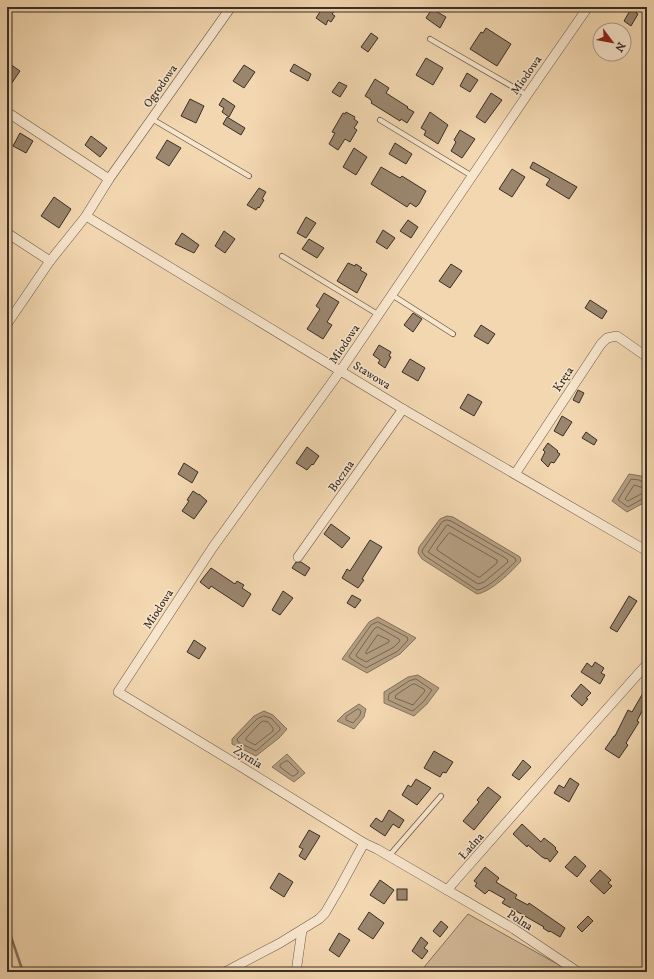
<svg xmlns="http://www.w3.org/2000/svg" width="654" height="979" font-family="'IM FELL DW Pica',serif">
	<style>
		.green { fill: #d3ba99; stroke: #867460 }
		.water { fill: #b49e81; stroke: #83725d }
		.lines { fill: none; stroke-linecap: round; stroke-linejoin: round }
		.shore { stroke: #766654; stroke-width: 1 }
		.stream { stroke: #83725d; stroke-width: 2.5 }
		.building { fill: #9a866e; stroke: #392f26 }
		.lane-casing { stroke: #685948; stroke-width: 6 }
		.street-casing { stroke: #685948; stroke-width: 10 }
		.lane { stroke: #f7e5cc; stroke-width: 4.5 }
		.street { stroke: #f7e5cc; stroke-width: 9 }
		.labels { text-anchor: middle; stroke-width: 3; stroke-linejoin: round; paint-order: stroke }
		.street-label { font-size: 12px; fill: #392f26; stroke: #f7e5cc }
	</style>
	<rect width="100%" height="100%" fill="#f3d7b0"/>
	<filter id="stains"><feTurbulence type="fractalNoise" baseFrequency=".005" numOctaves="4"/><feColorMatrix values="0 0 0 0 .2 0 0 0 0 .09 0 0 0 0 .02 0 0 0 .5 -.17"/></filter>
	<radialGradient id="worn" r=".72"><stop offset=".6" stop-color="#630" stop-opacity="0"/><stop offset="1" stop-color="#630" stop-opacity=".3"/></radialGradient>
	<polygon class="green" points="468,914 568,970 566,972 420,972"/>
	<g class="water">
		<polygon points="629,474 641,476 647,481 647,501 627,512 612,501"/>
		<path d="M447 516 453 517 520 557 521 561C511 572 491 592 477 594L422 559 418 553 419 547 440 519Z"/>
		<polygon points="378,617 416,638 400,654 367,673 342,659 369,622"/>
		<polygon points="418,675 439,688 427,704 414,716 384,703 384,692 408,677"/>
		<polygon points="359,704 366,709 364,717 354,729 337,721 344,714"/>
		<polygon points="264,711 273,715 287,729 279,738 256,756 232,744 232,739 254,716"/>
		<polygon points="287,754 305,773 294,782 272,767"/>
	</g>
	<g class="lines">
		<g class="shore">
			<polyline points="647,484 639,480 631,479 618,500 628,507 644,498 647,498"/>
			<polyline points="647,489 634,485 625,499 628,501 641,494 647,493"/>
			<path d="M447 520 451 521 515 558 516 561C508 569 488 589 477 590L425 556 422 552 423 549 442 522Z"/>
			<polygon points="448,525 507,559 508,562 484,582 478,584 428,552 446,526"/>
			<polygon points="450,533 497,560 497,563 480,577 478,577 437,550 437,548 448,534"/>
			<polygon points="378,622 407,637 408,640 398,651 366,668 350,658 349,656 371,625"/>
			<polygon points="378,627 399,639 400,641 394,647 366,662 357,657 356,655 374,629"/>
			<polygon points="378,635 389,640 389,642 366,654 366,652"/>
			<polygon points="416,679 432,690 424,701 414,710 412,711 388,700 389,694 409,681"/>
			<polygon points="415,684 424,689 425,691 413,705 395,698 396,695 411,685"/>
			<polygon points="358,709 361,711 360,715 353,723 346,720 346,717"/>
			<polygon points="264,716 271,718 280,728 280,730 256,751 238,742 237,739 257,719"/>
			<polygon points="264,721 268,722 273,728 273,731 255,745 246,740 246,738 260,723"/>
			<polygon points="286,761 288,761 298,771 298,773 294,776 292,776 280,767 280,765"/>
		</g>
		<polyline class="stream" points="7,925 23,972"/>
	</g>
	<g class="building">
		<polygon points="323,7 330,7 335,10 332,14 335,16 331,22 328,20 326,25 316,18"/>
		<polygon points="632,7 640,7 636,13 638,14 631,26 624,21"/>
		<polygon points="432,9 446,17 440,28 426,18"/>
		<polygon points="486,28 511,44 497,66 470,49 481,32 483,33"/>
		<polygon points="371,33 378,38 368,52 361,47"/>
		<polygon points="426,58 443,68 433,85 416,75"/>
		<polygon points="7,62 20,71 7,90"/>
		<polygon points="294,64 311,74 308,81 290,71"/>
		<polygon points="244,65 255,72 244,88 233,81"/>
		<polygon points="467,73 478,80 470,92 460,86"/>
		<polygon points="375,79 389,88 386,93 408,107 407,108 414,112 407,123 401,119 400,121 371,103 372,102 370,99 365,96"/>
		<polygon points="339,82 347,86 340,97 332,92"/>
		<polygon points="491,93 502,100 485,123 476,117"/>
		<polygon points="223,98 235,106 229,117 222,112 224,108 219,105"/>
		<polygon points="190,99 204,106 196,123 181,116"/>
		<polygon points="346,112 355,117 354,119 358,122 354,128 357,130 350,142 345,139 338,150 329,144 335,133 332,132 343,113 345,114"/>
		<polygon points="430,112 448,125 438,144 424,135 426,131 421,128"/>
		<polygon points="227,117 245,128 241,135 223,124"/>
		<polygon points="460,130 475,139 462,158 451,151 456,142 454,140"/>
		<polygon points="20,133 33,141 26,153 13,146"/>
		<polygon points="91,136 107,148 100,157 85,145"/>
		<polygon points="167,140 181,148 169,166 156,158"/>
		<polygon points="395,143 412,154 406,164 389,154"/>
		<polygon points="354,148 367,157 356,175 343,167"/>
		<polygon points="533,162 577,187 569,199 546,185 550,179 530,168"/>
		<polygon points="381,167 400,178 402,176 426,191 419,204 416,207 410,203 407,207 371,184"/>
		<polygon points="512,169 525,177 512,197 499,189"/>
		<polygon points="259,188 266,192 262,199 264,200 259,208 258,207 256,210 247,205"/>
		<polygon points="54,197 71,209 59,228 41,216"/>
		<polygon points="306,217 316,223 306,238 297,233"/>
		<polygon points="408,220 418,227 411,238 400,231"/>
		<polygon points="383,230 395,238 387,249 376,242"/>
		<polygon points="224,231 235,239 225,253 215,246"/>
		<polygon points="182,233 199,245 194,253 175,244"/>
		<polygon points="309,239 324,248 317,258 302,249"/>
		<polygon points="348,263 355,266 356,264 362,268 360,270 367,274 357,293 337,281"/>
		<polygon points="451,264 462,271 450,288 439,281"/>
		<polygon points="324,293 339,302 327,322 332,325 323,339 307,329 320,309 316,306"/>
		<polygon points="590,300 607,311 602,319 585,308"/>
		<polygon points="413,313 422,319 413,332 404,325"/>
		<polygon points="481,325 495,334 488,344 474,336"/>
		<polygon points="379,345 391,352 389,356 391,357 385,368 378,363 380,360 373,355"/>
		<polygon points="410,359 425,368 418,381 402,372"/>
		<polygon points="578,390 584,393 579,403 573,400"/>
		<polygon points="468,394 482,402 474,416 460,408"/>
		<polygon points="562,416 572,422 563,436 554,431"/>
		<polygon points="586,432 597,440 594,445 582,438"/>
		<polygon points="548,443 558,451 557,452 560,454 554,463 551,462 548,467 541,460 545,452 543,450"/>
		<polygon points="307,447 319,456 313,465 312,464 307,470 296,463"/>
		<polygon points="184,463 198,472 192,483 178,474"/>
		<polygon points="193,491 199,495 199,494 207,501 194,519 182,511 189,501 187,500"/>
		<polygon points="331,524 350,538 342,548 324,534"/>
		<polygon points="370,540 382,547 362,579 364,580 358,588 342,578 347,569 350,571"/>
		<polygon points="296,562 301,562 310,568 305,576 292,568"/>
		<polygon points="211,568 235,584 237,581 244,585 242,588 251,594 243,607 211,586 209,589 200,582"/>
		<polygon points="283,591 293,598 280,615 272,610"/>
		<polygon points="352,595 361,600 355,608 347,603"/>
		<polygon points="629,596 637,601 617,632 610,628"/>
		<polygon points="194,640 206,648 199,659 187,652"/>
		<polygon points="595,662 604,668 601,673 605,675 600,684 581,672 587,663 592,667"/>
		<polygon points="581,684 591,693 586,698 588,699 582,706 571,696"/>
		<polygon points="643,693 647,696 647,711 643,709 637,721 639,722 626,743 628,745 619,758 605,749 614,736 615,736 628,710 632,712"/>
		<polygon points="434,751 453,762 446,773 443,772 440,777 424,768"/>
		<polygon points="523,760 531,767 519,780 512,775"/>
		<polygon points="570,778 579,784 569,802 554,793 559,785 564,788"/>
		<polygon points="416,779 431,788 417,805 402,795 408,785 411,787"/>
		<polygon points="488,787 501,797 474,830 463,821 479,802 477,800"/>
		<polygon points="389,810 404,820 399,828 393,824 385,836 370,826 376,818 382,822"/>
		<polygon points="522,824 541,842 544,838 553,845 556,848 555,849 558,852 550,862 547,858 546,859 542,857 528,845 527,847 513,834"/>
		<polygon points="309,830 320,836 305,860 299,856 303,849 299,847"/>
		<polygon points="575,856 586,866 577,877 565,867"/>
		<polygon points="485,867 499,878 496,882 517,895 515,898 528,905 529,903 565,928 560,937 550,931 549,932 543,928 544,927 502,903 505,899 489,890 485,894 475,886 477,883 474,881"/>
		<polygon points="600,870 611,880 608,883 612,886 604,894 590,881"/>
		<polygon points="279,873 293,882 284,897 270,888"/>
		<polygon points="380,880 394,890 384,904 370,895"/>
		<rect x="397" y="889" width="10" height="11"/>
		<polygon points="369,912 384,923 373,939 358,929"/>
		<polygon points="588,916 593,921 582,932 577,927"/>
		<polygon points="441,921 448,927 440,937 433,931"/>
		<polygon points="339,933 350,940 339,957 329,950"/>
		<polygon points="421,937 428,943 424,948 428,951 422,959 412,951"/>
	</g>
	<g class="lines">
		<defs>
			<g id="lane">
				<polyline points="430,39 527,95"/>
				<polyline points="152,119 249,176"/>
				<polyline points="380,120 472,176"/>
				<polyline points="282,256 379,315"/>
				<polyline points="392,295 453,334"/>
				<polyline points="389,856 441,796"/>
			</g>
			<g id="street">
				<polyline points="7,112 109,179"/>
				<polyline points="86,216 403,409 647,551"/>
				<polyline points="7,233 50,261"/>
				<polyline points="7,324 50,261 86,216 109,179 231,7"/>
				<polyline points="515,474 601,344 607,338 617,336 647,357"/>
				<polyline points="298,557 403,409"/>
				<polyline points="447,890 564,757 647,664"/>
				<polyline points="225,972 280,943 319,919 325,913 339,889 364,843"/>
				<polyline points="296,972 302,930"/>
				<polyline points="578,972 514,929 377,849 364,843 243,768 118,692 213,547 341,370 527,95 588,7"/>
			</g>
		</defs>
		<use href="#lane" class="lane-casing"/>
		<use href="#street" class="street-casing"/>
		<use href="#lane" class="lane"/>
		<use href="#street" class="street"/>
	</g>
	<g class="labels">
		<g class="street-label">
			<text transform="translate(526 75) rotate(-55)" y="4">Miodowa</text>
			<text transform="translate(160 86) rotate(-55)" y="4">Ogrodowa</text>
			<text transform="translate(344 344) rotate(-56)" y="4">Miodowa</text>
			<text transform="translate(372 375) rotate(32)" y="4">Stawowa</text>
			<text transform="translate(563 379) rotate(-57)" y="4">Kręta</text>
			<text transform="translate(341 476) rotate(-55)" y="4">Boczna</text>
			<text transform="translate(158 609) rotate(-57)" y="4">Miodowa</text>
			<text transform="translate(248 757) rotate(31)" y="4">Żytnia</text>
			<text transform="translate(471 846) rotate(-49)" y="4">Ładna</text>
			<text transform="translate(520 920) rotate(32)" y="4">Polna</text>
		</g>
	</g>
	<rect width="654" height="979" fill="none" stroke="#f3d7b0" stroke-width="24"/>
	<rect x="8" y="8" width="638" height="963" fill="none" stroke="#392f26" stroke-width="2"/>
	<rect x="12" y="12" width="630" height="955" fill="none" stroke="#392f26"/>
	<g transform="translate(612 42) rotate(122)"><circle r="19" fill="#f7e5cc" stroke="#ab9c8a"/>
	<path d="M0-3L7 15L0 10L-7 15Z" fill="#8f2418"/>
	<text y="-6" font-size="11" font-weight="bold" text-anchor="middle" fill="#392f26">N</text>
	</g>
	<rect width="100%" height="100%" filter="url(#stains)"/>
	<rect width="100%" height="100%" fill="url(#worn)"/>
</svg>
